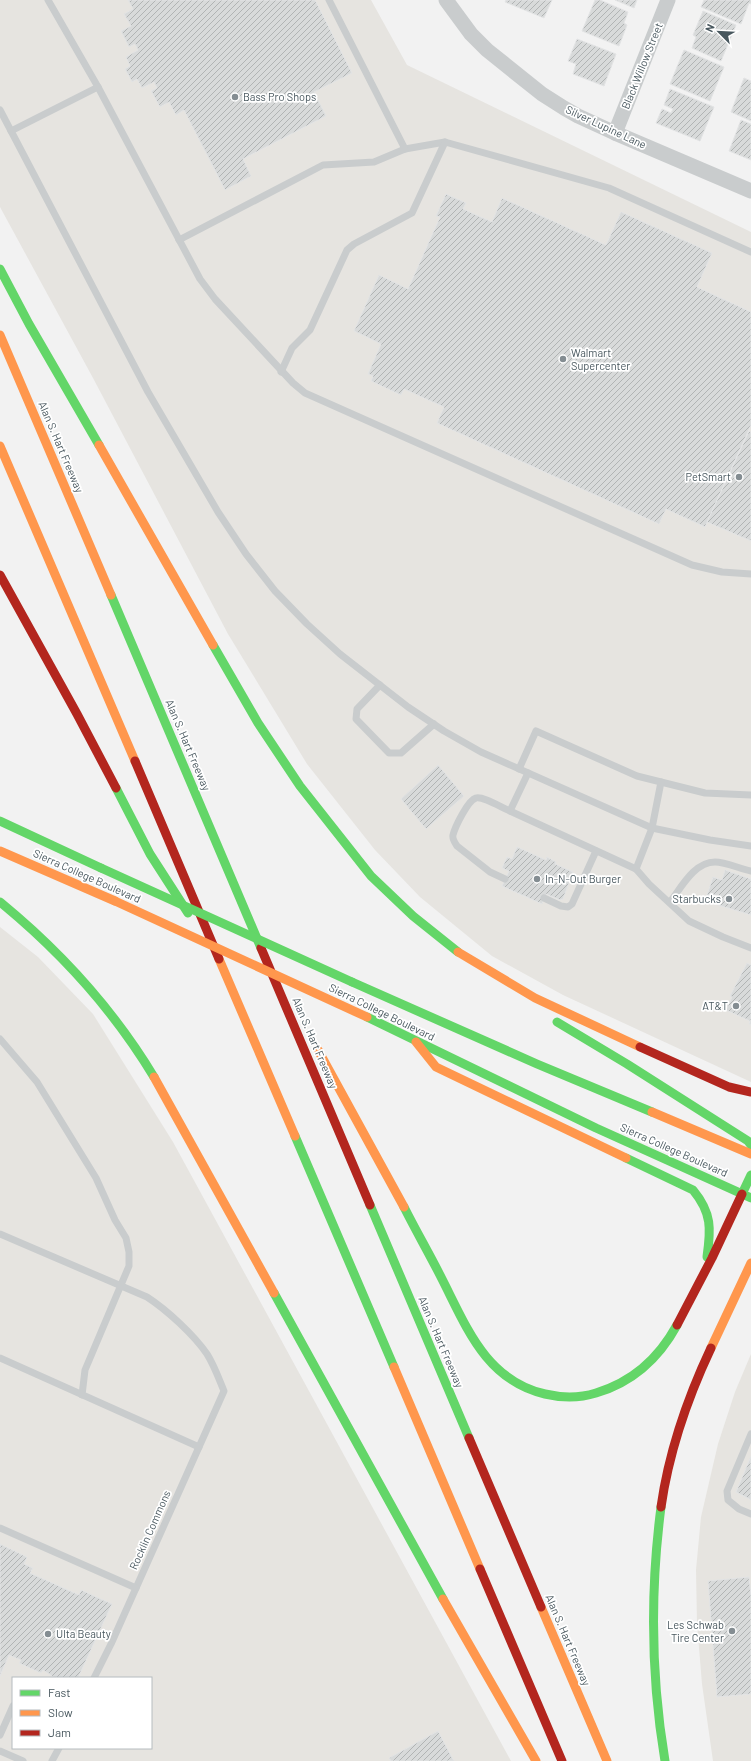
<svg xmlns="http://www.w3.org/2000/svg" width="751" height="1761" font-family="Barlow,sans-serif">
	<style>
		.commercial { fill: #e6e4e0; fill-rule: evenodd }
		.building { fill: url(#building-hatch); stroke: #e3e4e5 }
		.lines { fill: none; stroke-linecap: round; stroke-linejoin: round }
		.lane { stroke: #c9cccd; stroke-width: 7 }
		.street { stroke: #c9cccd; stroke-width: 15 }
		.fast { stroke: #63d668; stroke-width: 9 }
		.slow { stroke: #ff974d; stroke-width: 9 }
		.jam { stroke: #b3261e; stroke-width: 9 }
		.fast-bridge { stroke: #63d668; stroke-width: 9 }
		.slow-bridge { stroke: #ff974d; stroke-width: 9 }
		.poi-dot { fill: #848d92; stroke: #fff; stroke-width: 1.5 }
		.labels { text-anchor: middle; stroke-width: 3.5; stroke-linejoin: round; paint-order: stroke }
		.street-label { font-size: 11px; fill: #48575e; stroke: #fff }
		.poi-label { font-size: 11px; fill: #48575e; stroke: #fff; text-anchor: start }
	</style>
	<defs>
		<pattern id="building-hatch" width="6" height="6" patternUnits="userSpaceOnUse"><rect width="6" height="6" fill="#d8dada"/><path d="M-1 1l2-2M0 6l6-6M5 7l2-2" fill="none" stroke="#b1b4b4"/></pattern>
	</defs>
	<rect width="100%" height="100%" fill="#f2f2f2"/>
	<g class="commercial">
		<polygon points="0,0 371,0 407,65 751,232 751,1082 563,995 492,956 420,897 375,850 307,764 228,634 93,378 0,207"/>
		<path d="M0 927 38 957 93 1014 173 1142 511 1761H0ZM13 1678H151V1748H13Z"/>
		<polygon points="751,1354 751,1761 713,1761 702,1684 697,1623 696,1570 701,1517 718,1444 735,1392"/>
	</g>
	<g class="building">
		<polygon points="128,0 315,0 352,73 314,92 326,116 243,159 251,176 225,190 184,110 176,115 169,102 160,107 151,91 157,88 154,82 142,88 137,79 132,82 125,69 130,66 126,57 138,50 135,44 129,47 121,31 131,26 124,14 133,9"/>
		<polygon points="506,0 552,0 544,18 505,2"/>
		<polygon points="595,0 600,0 628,12 624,23 627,25 619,46 582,31"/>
		<polygon points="615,0 637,0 634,8"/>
		<polygon points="704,0 751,0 751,4 749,3 741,24 701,7"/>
		<polygon points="703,11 736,25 721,61 692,48 696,37 693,35"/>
		<polygon points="577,39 616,54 604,86 573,74 576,64 568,61"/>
		<polygon points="684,50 724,67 710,101 670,84"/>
		<polygon points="744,78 751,81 751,121 731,112"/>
		<polygon points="670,89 714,107 700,141 656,123 662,109 671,113 673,109 664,105"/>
		<polygon points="741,120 751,124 751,160 729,151"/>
		<polygon points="446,194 466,203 463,209 492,222 502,198 606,245 621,212 712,253 697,287 751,312 751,425 705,527 666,509 659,524 437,423 444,407 404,389 401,395 371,381 373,376 368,374 381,344 354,331 379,275 408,289 440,217 436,216"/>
		<polygon points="749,431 751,432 751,541 707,522"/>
		<polygon points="438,765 464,796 426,829 401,799"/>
		<polygon points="517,847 546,860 547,857 556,862 555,864 573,872 563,899 560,900 546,894 542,904 502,886 509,871 502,868 507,857 512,859"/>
		<polygon points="725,870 751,879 751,915 705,901 713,877 722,880"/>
		<polygon points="747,963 751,965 751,1025 749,1024 750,1021 726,1010 732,997 730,996"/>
		<polygon points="751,1456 751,1500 736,1492"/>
		<polygon points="0,1544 27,1557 24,1564 33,1568 30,1573 79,1595 81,1590 112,1604 78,1678 55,1678 43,1670 41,1673 19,1663 21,1660 9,1655 0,1676"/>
		<polygon points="749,1577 751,1596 751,1694 717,1697 708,1581"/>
		<polygon points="438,1731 454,1761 391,1761 389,1758"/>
	</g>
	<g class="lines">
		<g class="lane">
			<polyline points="48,0 98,87"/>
			<polyline points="329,0 405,149 445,142"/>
			<polyline points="0,110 148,392 218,512 246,554 275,591 307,624 340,654 408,707 444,731 481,752 652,828 710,840 751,846"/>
			<polyline points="11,131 98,87 200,279 215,299 293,383 305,393 692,565 722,572 751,574"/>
			<polyline points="179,240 323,165 374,162 405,149"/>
			<polyline points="281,372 292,348 310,330 347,250 354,244 412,213 445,142 609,188 751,252"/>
			<polyline points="380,685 357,709 356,719 389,753 401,753 434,724"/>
			<polyline points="519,769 536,731 637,776 705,793 751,795"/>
			<polyline points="528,773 510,811 636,869"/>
			<polyline points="661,782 652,828 636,869 649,884 689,921 723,937 751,948"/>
			<path d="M505 879 490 872 457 846C455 843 452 839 453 835 455 827 468 800 476 798 483 796 502 808 510 811"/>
			<polyline points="544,898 561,906 568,907 572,904 596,851"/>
			<path d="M670 902C681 888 694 862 715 862 725 862 741 869 751 871"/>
			<polyline points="0,1039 37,1082 96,1178 115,1220 126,1238 129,1252 129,1266 85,1370 82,1395"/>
			<path d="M0 1234 147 1297C167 1310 194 1335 207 1354 214 1365 219 1379 224 1391L111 1644 94 1678"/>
			<polyline points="0,1358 199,1447"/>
			<polyline points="751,1434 727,1491 728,1500 739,1509 751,1514"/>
			<polyline points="0,1528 136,1588"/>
			<polyline points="0,1735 13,1706"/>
			<polyline points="0,1751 23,1761"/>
			<polyline points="52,1761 59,1748"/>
		</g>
		<g class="street">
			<polyline points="446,0 471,34 487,50 542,94 564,108 578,116 615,133 751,191"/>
			<polyline points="615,133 668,0"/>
		</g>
		<g class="fast">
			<polyline points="0,269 29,324 99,445"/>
			<polyline points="111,595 261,948"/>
			<polyline points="213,645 258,723 300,786 371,876 413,916 458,952"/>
			<polyline points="116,788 150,854 188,913"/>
			<polyline points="0,821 101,868"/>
			<path d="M0 902C61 952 113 1009 154 1077"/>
			<polyline points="352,982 537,1064 652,1112"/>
			<polyline points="367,1017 596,1128 751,1198"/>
			<polyline points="557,1022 627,1064 748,1141 751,1145"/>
			<polyline points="295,1136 394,1367"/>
			<path d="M626 1158 693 1190C712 1213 711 1229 707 1257"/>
			<polyline points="742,1194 751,1175"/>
			<polyline points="370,1205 469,1438"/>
			<path d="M404 1207C416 1231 430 1255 442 1279 467 1328 486 1380 545 1394 562 1398 580 1398 596 1393 633 1382 659 1358 677 1325"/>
			<polyline points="274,1293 443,1599"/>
			<path d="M661 1507C650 1592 651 1677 665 1761"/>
		</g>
		<g class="slow">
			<polyline points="0,335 111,595"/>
			<polyline points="99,445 213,645"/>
			<polyline points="0,446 135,761"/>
			<polyline points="0,851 115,901"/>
			<polyline points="458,952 535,998 640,1047"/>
			<polyline points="219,959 295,1136"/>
			<polyline points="416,1042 436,1067 626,1158"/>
			<polyline points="318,1050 404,1207"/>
			<polyline points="154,1077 274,1293"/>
			<polyline points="652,1112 751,1154"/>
			<polyline points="711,1348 751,1263"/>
			<polyline points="394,1367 480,1569"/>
			<polyline points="443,1599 536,1761"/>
			<polyline points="541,1607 607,1761"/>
		</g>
		<g class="jam">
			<polyline points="0,575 77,714 116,788"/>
			<polyline points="135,761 219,959"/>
			<polyline points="261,948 370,1205"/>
			<polyline points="640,1047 729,1087 751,1092"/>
			<polyline points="677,1325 712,1258 742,1194"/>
			<polyline points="469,1438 541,1607"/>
			<path d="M661 1507C669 1451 687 1399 711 1348"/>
			<polyline points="480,1569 562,1761"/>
		</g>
		<polyline class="fast-bridge" points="101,868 352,982"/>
		<polyline class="slow-bridge" points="115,901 367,1017"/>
	</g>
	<g class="poi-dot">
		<circle cx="235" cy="97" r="4"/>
		<circle cx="563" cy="359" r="4"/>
		<circle cx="739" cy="477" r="4"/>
		<circle cx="537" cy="879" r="4"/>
		<circle cx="729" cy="899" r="4"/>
		<circle cx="736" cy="1006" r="4"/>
		<circle cx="732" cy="1631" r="4"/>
		<circle cx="48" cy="1634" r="4"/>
	</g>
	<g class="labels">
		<g class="street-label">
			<text transform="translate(642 66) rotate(-68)" y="4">Black Willow Street</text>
			<text transform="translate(606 127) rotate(25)" y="4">Silver Lupine Lane</text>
			<text transform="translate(61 447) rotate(67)" y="4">Alan S. Hart Freeway</text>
			<text transform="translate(188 745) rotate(67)" y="4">Alan S. Hart Freeway</text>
			<text transform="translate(87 876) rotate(24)" y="4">Sierra College Boulevard</text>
			<text transform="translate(382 1012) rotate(26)" y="4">Sierra College Boulevard</text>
			<text transform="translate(315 1043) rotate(67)" y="4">Alan S. Hart Freeway</text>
			<text transform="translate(674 1150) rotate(24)" y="4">Sierra College Boulevard</text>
			<text transform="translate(441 1342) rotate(67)" y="4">Alan S. Hart Freeway</text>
			<text transform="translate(150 1530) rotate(-66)" y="4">Rocklin Commons</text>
			<text transform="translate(568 1640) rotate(67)" y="4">Alan S. Hart Freeway</text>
		</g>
		<g class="poi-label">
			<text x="243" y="101">Bass Pro Shops</text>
			<text x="571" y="357">Walmart<tspan x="571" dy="13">Supercenter</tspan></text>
			<text x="731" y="481" text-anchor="end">PetSmart</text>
			<text x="545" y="883">In-N-Out Burger</text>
			<text x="721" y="903" text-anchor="end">Starbucks</text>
			<text x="728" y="1010" text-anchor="end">AT&amp;T</text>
			<text x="724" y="1629" text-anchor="end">Les Schwab<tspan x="724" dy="13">Tire Center</tspan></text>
			<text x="56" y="1638">Ulta Beauty</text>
		</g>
	</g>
	<rect x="12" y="1677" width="140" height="72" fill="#ffffff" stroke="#b6bcbf"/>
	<rect x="20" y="1690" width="20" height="6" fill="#63d668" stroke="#b6bcbf"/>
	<text x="48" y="1697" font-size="12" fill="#48575e">Fast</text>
	<rect x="20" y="1710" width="20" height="6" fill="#ff974d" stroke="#b6bcbf"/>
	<text x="48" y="1717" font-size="12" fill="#48575e">Slow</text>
	<rect x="20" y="1730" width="20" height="6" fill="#b3261e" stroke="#b6bcbf"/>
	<text x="48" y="1737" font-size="12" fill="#48575e">Jam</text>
	<g transform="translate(719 32) rotate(294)" stroke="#ffffff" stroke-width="3" paint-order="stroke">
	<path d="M0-3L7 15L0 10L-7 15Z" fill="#48575e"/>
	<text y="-6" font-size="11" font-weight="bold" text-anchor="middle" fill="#48575e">N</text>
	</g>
</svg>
